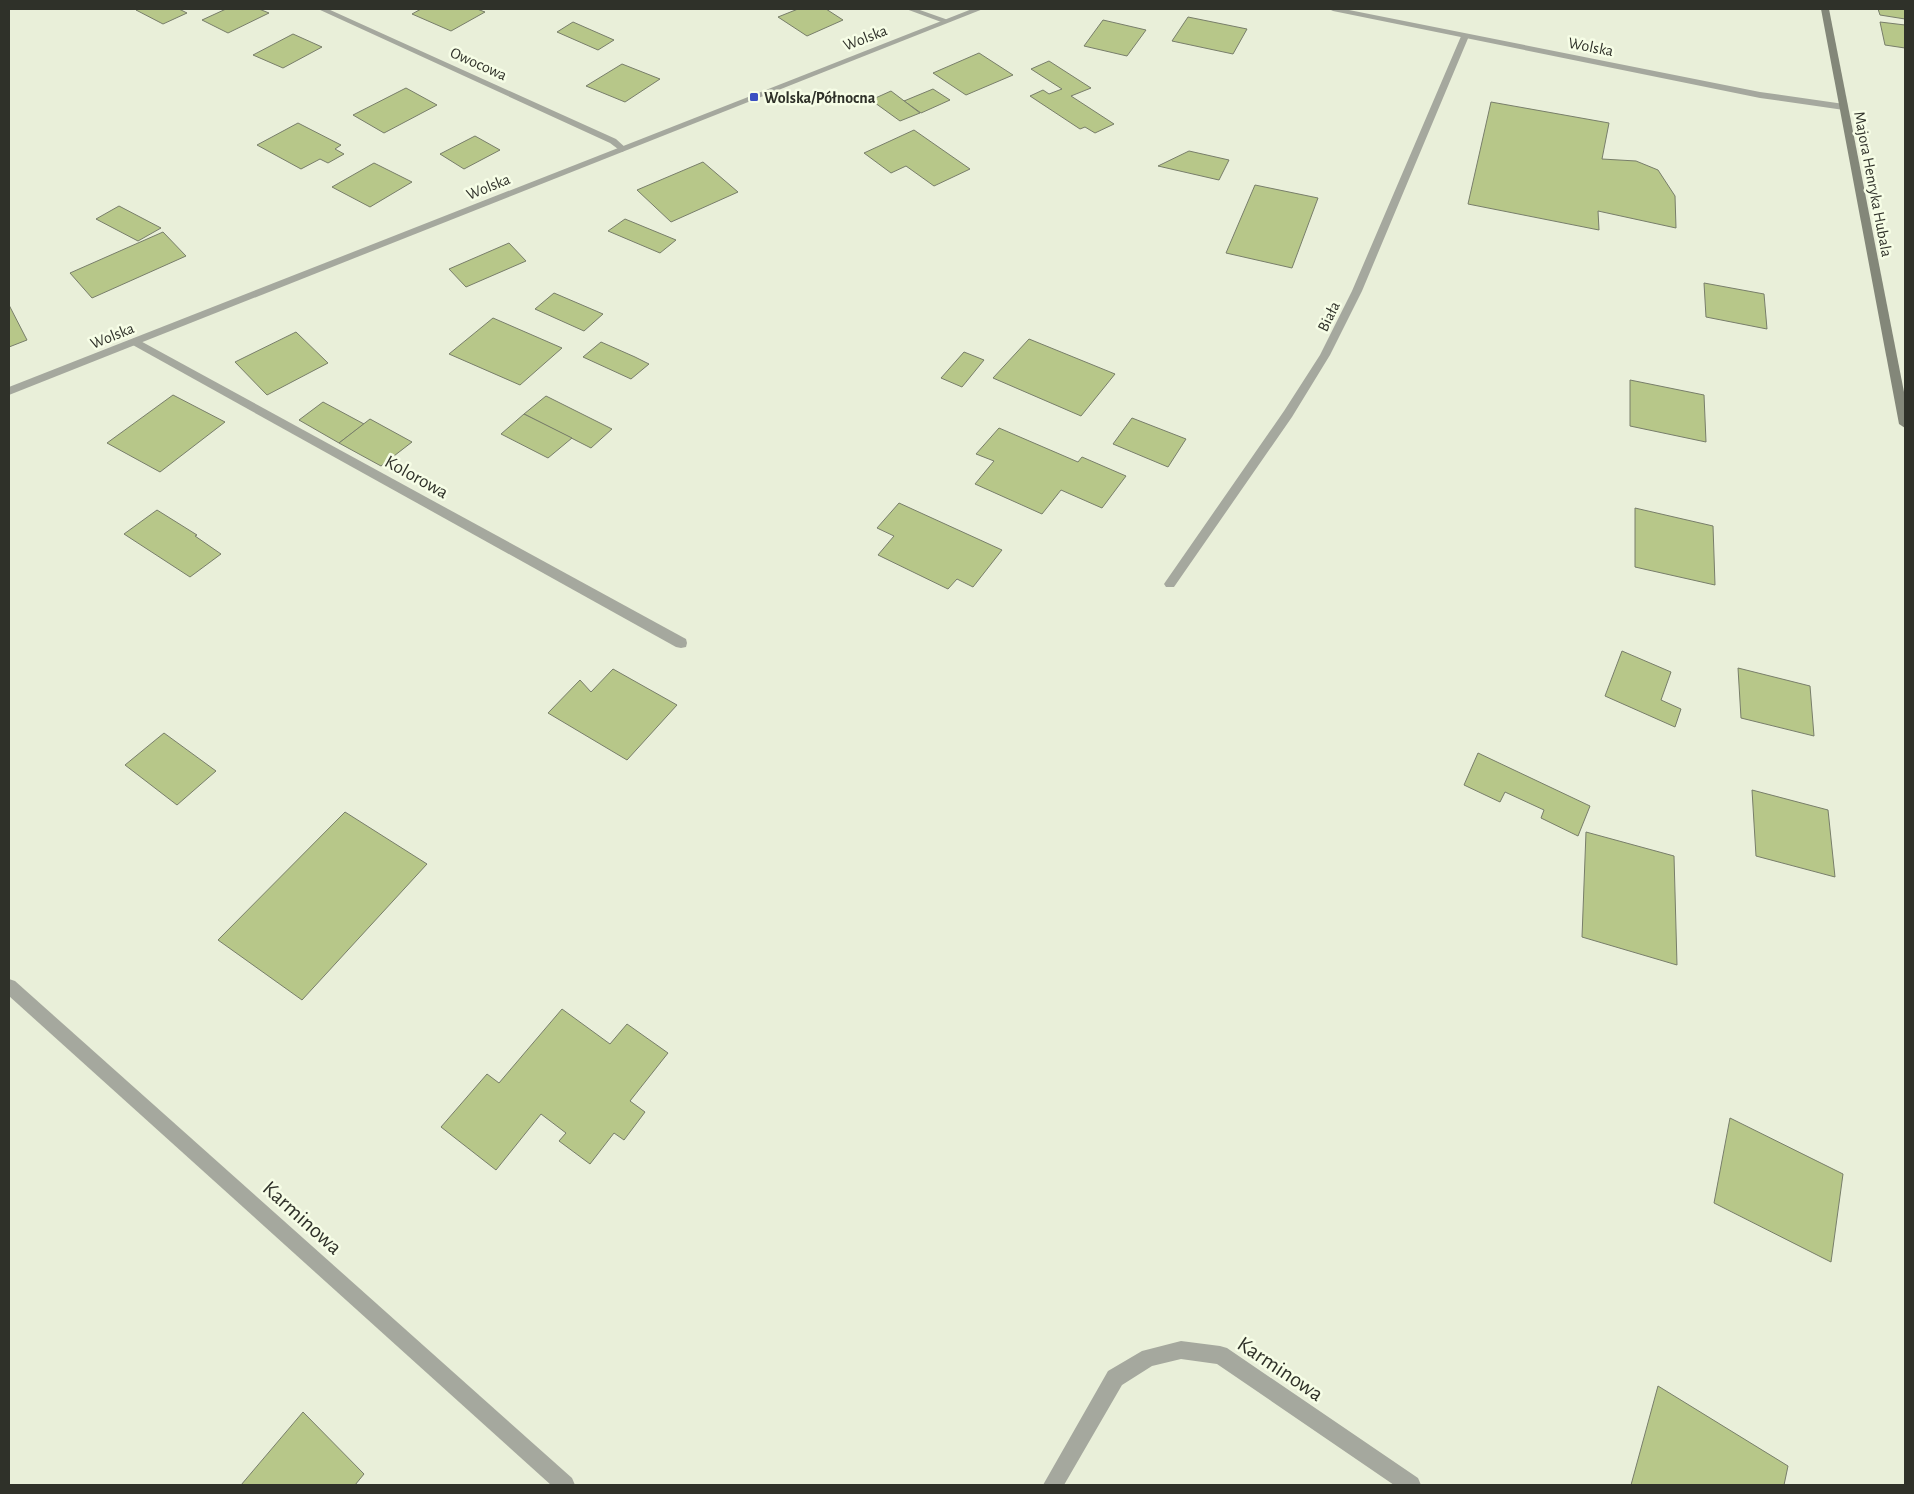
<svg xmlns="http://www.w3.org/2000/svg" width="1914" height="1494" font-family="'Alegreya Sans',sans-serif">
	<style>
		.building { fill: #b7c789; stroke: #787e6a }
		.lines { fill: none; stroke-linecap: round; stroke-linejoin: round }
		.minor { fill: #a5a89e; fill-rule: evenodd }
		.tertiary { fill: #a5a89e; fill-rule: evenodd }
		.secondary { fill: #838779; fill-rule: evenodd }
		.poi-dot { fill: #3a4fc1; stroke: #f6fde6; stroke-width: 2 }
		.labels { text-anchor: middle; stroke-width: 5; stroke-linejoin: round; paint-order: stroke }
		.far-street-label { font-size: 16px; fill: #2f3129; stroke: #f6fde6 }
		.far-poi-label { font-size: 16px; font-weight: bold; fill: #2f3129; stroke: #f6fde6; text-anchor: start }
		.street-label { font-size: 19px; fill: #2f3129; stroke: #f6fde6 }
		.near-street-label { font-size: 22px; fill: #2f3129; stroke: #f6fde6 }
	</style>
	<rect width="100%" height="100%" fill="#e9efd9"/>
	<g class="building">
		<polygon points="140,9 179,9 187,13 163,24 136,10"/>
		<polygon points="226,9 259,9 269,13 228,33 202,20"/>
		<polygon points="421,9 477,9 485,12 451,31 412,14"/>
		<polygon points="798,9 826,9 843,20 807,36 778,17"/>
		<polygon points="1878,9 1905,9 1905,19 1880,15"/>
		<polygon points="1188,17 1247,29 1233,54 1172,41"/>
		<polygon points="1103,20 1146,30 1127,56 1084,46"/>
		<polygon points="573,22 614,40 598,50 557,32"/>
		<polygon points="1880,22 1905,25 1905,48 1885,45"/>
		<polygon points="293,34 322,47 283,68 253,55"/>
		<polygon points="979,53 1013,75 966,95 933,73"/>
		<polygon points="1049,61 1091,88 1071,96 1114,124 1095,133 1085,127 1080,129 1030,96 1043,90 1049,94 1062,89 1031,69"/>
		<polygon points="622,64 660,79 625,102 586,86"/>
		<polygon points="406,88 437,105 384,133 353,115"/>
		<polygon points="933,89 950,100 921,113 904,101"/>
		<polygon points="891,91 920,113 900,121 871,100"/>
		<polygon points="1491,102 1609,123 1602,159 1636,161 1658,170 1675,196 1676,228 1598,211 1599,230 1468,204"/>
		<polygon points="298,123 341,145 335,149 344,154 328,163 320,159 301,169 257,145"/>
		<polygon points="914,130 970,169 934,186 906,166 891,173 864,153"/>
		<polygon points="475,136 500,150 464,169 440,154"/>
		<polygon points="1189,151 1229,160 1219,180 1158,166"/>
		<polygon points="703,162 738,192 671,222 637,190"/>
		<polygon points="374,163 412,182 370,207 332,187"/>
		<polygon points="1255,185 1318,198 1292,268 1226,253"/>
		<polygon points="119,206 161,228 138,241 96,219"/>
		<polygon points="625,219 676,240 660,253 608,231"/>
		<polygon points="163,232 186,256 92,298 70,273"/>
		<polygon points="509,243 526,261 466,287 449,269"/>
		<polygon points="1704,283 1764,294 1767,329 1706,317"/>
		<polygon points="554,293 603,314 584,331 535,309"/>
		<polygon points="9,305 27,340 9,347"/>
		<polygon points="493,318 562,348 520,385 449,354"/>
		<polygon points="296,332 328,363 267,395 235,362"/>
		<polygon points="1029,339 1115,374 1081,416 993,378"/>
		<polygon points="601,342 635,357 649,364 631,379 583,357"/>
		<polygon points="964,352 984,360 962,387 941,378"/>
		<polygon points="1630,380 1704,395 1706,442 1630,426"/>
		<polygon points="173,395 225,422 160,472 107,443"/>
		<polygon points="546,396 612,429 591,448 524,414"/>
		<polygon points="323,402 364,424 339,443 299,420"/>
		<polygon points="524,414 572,438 548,458 501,434"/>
		<polygon points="1132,418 1186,439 1168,467 1113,444"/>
		<polygon points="370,419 412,442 381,466 339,443"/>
		<polygon points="999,428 1078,462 1082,457 1126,476 1102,508 1061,490 1042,514 975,484 994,461 976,454"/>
		<polygon points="899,503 1002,550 973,587 957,579 948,589 878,555 894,536 877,528"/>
		<polygon points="1635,508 1713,526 1715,585 1635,567"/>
		<polygon points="157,510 197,535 195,536 221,554 190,577 124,534"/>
		<polygon points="1622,651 1671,672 1661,700 1681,709 1675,727 1605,696"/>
		<polygon points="1738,668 1810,686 1814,736 1741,718"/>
		<polygon points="613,669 677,705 627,760 548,713 580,680 591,692"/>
		<polygon points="164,733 216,771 177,805 125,765"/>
		<polygon points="1478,753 1590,806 1578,836 1541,818 1544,810 1505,792 1500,802 1464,785"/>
		<polygon points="1752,790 1828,810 1835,877 1756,856"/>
		<polygon points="345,812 427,864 302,1000 218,940"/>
		<polygon points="1586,832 1674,856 1677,965 1582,937"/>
		<polygon points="562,1009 610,1044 627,1024 668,1053 630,1101 645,1112 624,1140 614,1133 590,1164 559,1141 566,1133 541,1114 496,1170 441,1127 487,1074 499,1083"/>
		<polygon points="1730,1118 1843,1174 1831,1262 1714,1203"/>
		<polygon points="1658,1386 1788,1466 1784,1485 1631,1485"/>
		<polygon points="303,1412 364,1474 355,1485 241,1485"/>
	</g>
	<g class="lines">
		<g class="minor">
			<polygon points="318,9 328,9 616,139 627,149 622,152 610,143"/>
			<polygon points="906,9 917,9 951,21 944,23"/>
			<polygon points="1462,34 1469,36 1362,291 1330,355 1292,417 1174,587 1166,587 1164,584 1166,581 1284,411 1320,355 1352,291"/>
			<polygon points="135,338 686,639 687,643 686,647 681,648 676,647 131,344 130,342 131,340"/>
			<polygon points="9,979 15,981 572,1478 575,1485 551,1485 9,996"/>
			<polygon points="1181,1341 1220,1346 1227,1348 1418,1478 1421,1485 1394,1485 1217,1364 1181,1359 1152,1366 1122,1385 1064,1485 1043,1485 1108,1371 1142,1351"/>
		</g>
		<g class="tertiary">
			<polygon points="972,9 983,9 9,395 9,387"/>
			<polygon points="1329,9 1344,9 1760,92 1844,104 1848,107 1844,110 1760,98 1333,11"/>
		</g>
		<polygon class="secondary" points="1821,9 1829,9 1905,397 1905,428 1899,424"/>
	</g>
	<rect class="poi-dot" x="749" y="92" width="10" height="10" rx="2.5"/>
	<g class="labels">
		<g class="far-street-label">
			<text transform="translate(865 37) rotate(-21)" y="6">Wolska</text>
			<text transform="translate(1591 46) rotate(11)" y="6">Wolska</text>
			<text transform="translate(479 63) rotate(24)" y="6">Owocowa</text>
			<text transform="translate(1874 184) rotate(79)" y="6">Majora Henryka Hubala</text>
			<text transform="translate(488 186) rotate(-22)" y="6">Wolska</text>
			<text transform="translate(1328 316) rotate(-64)" y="6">Biała</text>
			<text transform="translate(112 335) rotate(-22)" y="6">Wolska</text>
		</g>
		<g class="far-poi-label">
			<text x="764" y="103">Wolska/Północna</text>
		</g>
		<g class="street-label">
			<text transform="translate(417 476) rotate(29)" y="7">Kolorowa</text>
		</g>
		<g class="near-street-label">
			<text transform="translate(303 1217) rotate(42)" y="8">Karminowa</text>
			<text transform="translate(1281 1368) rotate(34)" y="8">Karminowa</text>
		</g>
	</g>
	<rect width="1914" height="1494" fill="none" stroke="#2f3129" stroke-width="20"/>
</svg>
